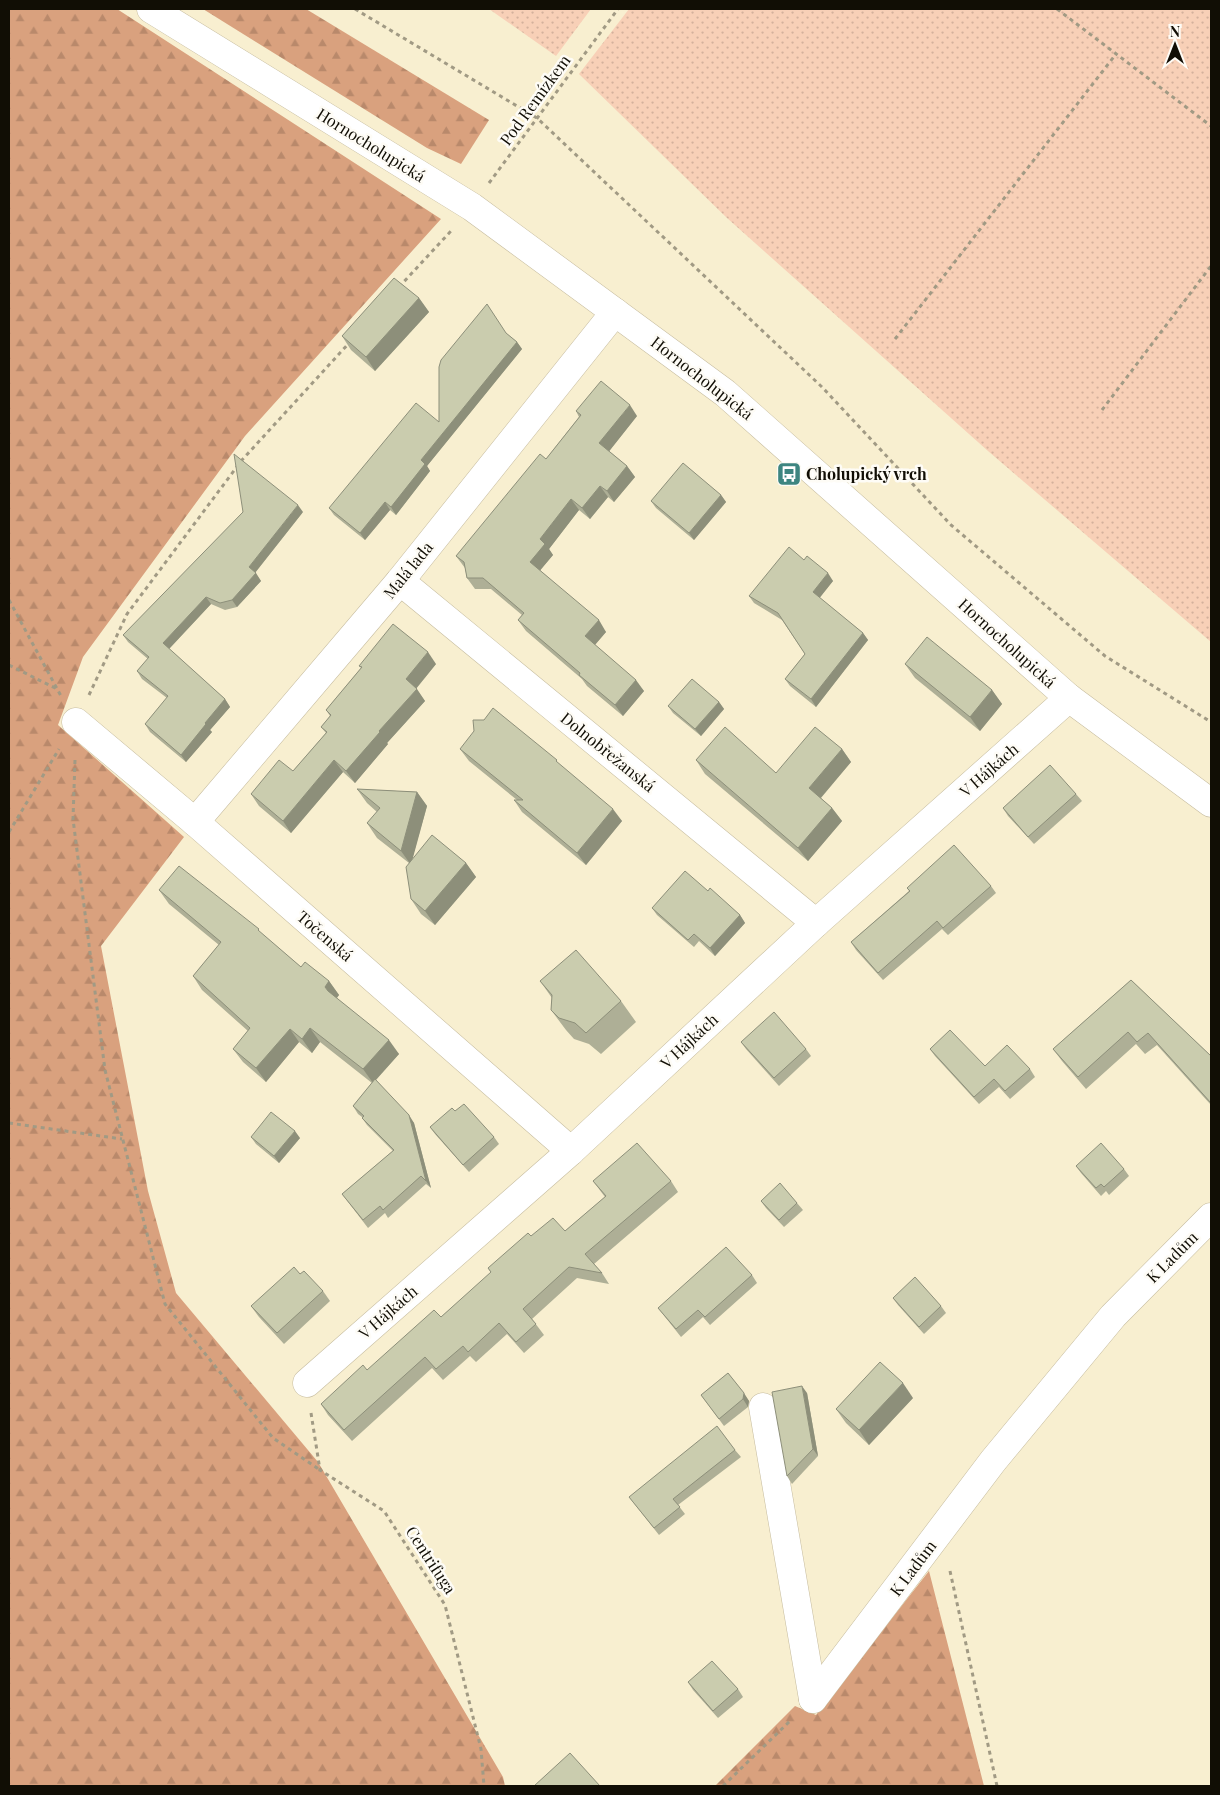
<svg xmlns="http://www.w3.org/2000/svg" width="1220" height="1795" font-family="'Playfair Display',serif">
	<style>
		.forest { fill: url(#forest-firs) }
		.garden { fill: url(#garden-dots) }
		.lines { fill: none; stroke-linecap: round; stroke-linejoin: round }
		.minor-casing { stroke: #c6bc9f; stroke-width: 29 }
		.tertiary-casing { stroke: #c6bc9f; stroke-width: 29 }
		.path { stroke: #a19a84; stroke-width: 3; stroke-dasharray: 4 4; stroke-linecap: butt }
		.minor { stroke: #fff; stroke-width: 28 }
		.tertiary { stroke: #fff; stroke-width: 28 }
		.wall { fill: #aeaf96 }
		.shaded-wall { fill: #8d8f7a }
		.building { fill: #caccae; stroke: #8d8f7a }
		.labels { text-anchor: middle; stroke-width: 5; stroke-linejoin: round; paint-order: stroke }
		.street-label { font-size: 16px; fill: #110e05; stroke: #fefcf6 }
		.poi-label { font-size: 16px; font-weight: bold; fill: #110e05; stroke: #fefcf6; text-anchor: start }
	</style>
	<defs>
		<pattern id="forest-firs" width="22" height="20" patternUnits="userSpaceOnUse" patternTransform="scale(1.25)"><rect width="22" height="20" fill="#d9a17e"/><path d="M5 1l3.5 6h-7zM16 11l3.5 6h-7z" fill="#b9896b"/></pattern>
		<pattern id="garden-dots" width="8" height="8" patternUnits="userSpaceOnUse" patternTransform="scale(1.25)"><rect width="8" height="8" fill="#f8d0b7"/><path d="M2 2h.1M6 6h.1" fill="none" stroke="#d4b19c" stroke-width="1.8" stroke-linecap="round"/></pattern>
	</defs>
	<rect width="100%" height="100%" fill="#f8efd0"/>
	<g class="forest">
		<polygon points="9,9 117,9 441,219 245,436 83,657 58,725 184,837 101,946 148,1191 176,1293 318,1462 503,1777 505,1786 9,1786"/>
		<polygon points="203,9 306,9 489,120 461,164 427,148"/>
		<polygon points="929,1571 984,1786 715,1786 795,1706 816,1715"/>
	</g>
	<g class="garden">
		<polygon points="489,9 591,9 556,56"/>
		<polygon points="629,9 1211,9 1211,642 988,451 727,218 579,74"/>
	</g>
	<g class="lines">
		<defs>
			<g id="minor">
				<polyline points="400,581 816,923"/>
				<polyline points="76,722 195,822 571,1151"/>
				<polyline points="195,822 400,581 615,312"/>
				<polyline points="307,1383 571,1151 816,923 1069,698"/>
				<polyline points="763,1407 813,1699"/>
				<polyline points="813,1699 993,1461 1113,1316 1211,1217"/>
			</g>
			<polyline id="tertiary" points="151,9 472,207 725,393 1069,698 1211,803"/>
		</defs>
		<use href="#minor" class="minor-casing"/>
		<use href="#tertiary" class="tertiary-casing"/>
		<g class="path">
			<polyline points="355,9 537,118 822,387 951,525 1105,656 1211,722"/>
			<polyline points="1057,9 1211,126"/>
			<polyline points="489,183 618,9"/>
			<polyline points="399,287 451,231"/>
			<polyline points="895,339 1116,54"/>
			<polyline points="1102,410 1211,266"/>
			<polyline points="9,600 61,696"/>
			<polyline points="9,665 57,689"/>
			<polyline points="89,695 127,614 242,460 350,342"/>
			<polyline points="75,760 73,819 105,1070 165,1304 273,1438 320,1470"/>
			<polyline points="9,832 59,749"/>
			<polyline points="9,1123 122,1139"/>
			<polyline points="311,1413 320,1470 384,1511 445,1605 481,1749 484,1786"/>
			<polyline points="950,1571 997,1786"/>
			<polyline points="723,1786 791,1720"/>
		</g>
		<use href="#minor" class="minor"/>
		<use href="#tertiary" class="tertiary"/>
	</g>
	<g class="wall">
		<polygon points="419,298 429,312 375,371 351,350 342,336"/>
		<polygon points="507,334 517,342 522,349 427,466 430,471 396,515 390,510 365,540 334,515 329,508 439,422"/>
		<polygon points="576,411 637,416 609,451 627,466 635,477 614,502 608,497 590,519 579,510 549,549 553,555 540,570 606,632 595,645 644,691 623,716 587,686 582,679 526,631 518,620 522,615 491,589 475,589 467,578 465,568 456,556 546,459 579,417"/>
		<polygon points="721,495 726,502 694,540 656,508 651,501"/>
		<polygon points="303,512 255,573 261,581 237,607 225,610 211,604 169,649 225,699 230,707 210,730 212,732 186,762 150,732 145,724 167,698 142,679 137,671 148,659 128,642 123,635"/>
		<polygon points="804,560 833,581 819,598 863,633 868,640 816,707 790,686 785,679 805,654 782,620 754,603 749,596"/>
		<polygon points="436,664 416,689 425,701 387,743 388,744 355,783 343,772 291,833 259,806 251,794 293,771 326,733 321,727 330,716 326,710 361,668 359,666"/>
		<polygon points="905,664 992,690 1002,704 980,731 915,678"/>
		<polygon points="719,702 724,709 701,736 673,713 668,706"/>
		<polygon points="460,749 562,767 622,821 586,865 522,812 514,800 517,800 469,761"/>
		<polygon points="842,749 851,762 821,798 832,808 842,821 808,861 705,774 696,760 776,773"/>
		<polygon points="357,789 417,792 427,806 412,859 466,863 476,877 435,925 421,914 411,899 409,863 377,838 367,823 377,812 367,803"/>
		<polygon points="1076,794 1082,801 1034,844 1008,816 1003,808"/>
		<polygon points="991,886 996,893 948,935 942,929 883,980 856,950 851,942 909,891 907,888"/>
		<polygon points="159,890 264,936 301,967 329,981 339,995 337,998 399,1054 376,1080 414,1123 431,1188 426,1184 388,1218 385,1213 368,1228 342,1194 393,1151 367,1125 362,1118 362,1117 358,1114 353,1106 372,1083 320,1042 312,1053 299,1042 266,1082 243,1062 233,1049 248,1031 202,990 193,976 219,945 169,904"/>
		<polygon points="708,891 740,915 745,923 715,956 699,941 694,947 657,915 652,908"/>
		<polygon points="1131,980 1211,1056 1211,1105 1157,1045 1145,1054 1136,1044 1086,1089 1062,1061 1053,1049"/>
		<polygon points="540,981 621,1001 636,1022 601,1054 589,1044 574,1039 566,1030 551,1010 552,998"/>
		<polygon points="741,1042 806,1049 811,1056 779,1086 746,1049"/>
		<polygon points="930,1049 985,1066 1030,1069 1035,1077 1010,1099 999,1087 979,1104 935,1056"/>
		<polygon points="455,1111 494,1137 499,1144 469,1172 435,1134 430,1127"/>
		<polygon points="251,1137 300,1138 279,1163 256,1144"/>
		<polygon points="1076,1166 1124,1169 1129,1176 1109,1195 1106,1191 1101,1196 1081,1173"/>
		<polygon points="593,1181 671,1181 678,1192 594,1264 602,1273 609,1284 577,1278 532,1319 544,1335 524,1353 507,1334 476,1362 470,1356 443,1380 432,1368 352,1441 328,1415 321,1404 441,1317 491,1273 488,1268 531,1236 565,1231 605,1197"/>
		<polygon points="761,1201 797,1203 803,1210 784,1227 766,1208"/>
		<polygon points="300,1274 323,1291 330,1301 284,1344 259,1317 251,1306"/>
		<polygon points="752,1275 757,1283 710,1325 703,1317 681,1337 658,1308"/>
		<polygon points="893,1298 941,1306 946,1313 924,1334 898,1305"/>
		<polygon points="728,1373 749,1401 748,1407 724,1426 701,1395"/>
		<polygon points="807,1393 818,1456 792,1484 787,1476"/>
		<polygon points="913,1398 869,1445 846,1423 836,1409"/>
		<polygon points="735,1450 741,1457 678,1505 685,1514 659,1535 629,1497"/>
		<polygon points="688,1682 738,1689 743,1697 718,1718 693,1690"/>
	</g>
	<g class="shaded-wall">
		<polygon points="419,298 429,312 375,371 366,357"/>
		<polygon points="517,342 522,349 427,466 430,471 396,515 391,507 421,460"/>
		<polygon points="630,405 637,416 607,454 599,443"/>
		<polygon points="627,466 635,477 614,502 607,491"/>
		<polygon points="600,486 608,497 590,519 582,508"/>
		<polygon points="721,495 726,502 694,540 689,533"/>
		<polygon points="571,499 579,510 549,549 553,555 538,573 530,562 540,539"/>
		<polygon points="385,502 390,510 365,540 360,533"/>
		<polygon points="298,505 303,512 254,574 249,567"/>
		<polygon points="256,573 261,581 237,607 232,600"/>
		<polygon points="828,573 833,581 818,600 813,592"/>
		<polygon points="206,597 211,604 168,650 163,643"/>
		<polygon points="599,620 606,632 593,647 585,636"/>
		<polygon points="863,633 868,640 816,707 811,699"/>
		<polygon points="428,652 436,664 414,691 406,679"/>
		<polygon points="636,680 644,691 623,716 615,705"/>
		<polygon points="417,689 425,701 387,743 388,744 355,783 346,771 379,731"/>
		<polygon points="992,690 1002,704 980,731 970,717"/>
		<polygon points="225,699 230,707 210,730 212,732 186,762 181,755 205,723"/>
		<polygon points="719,702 724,709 701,736 695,729"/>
		<polygon points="842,749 851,762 818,801 809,788"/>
		<polygon points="334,760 343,772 291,833 283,821"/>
		<polygon points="417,792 427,806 411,865 401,851"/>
		<polygon points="832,808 842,821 808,861 798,848"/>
		<polygon points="613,809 622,821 586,865 577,853"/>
		<polygon points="466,863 476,877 435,925 425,911"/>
		<polygon points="740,915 745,923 715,956 710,948"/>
		<polygon points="329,981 339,995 334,1001 325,987"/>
		<polygon points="310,1028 320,1042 312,1053 302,1039"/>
		<polygon points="290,1029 299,1042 266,1082 256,1068"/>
		<polygon points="389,1040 399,1054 373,1083 363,1069"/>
		<polygon points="409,1115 414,1123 431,1188 426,1181"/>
		<polygon points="295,1131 300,1138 279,1163 274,1156"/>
		<polygon points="903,1383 913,1398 869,1445 859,1430"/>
		<polygon points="802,1386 807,1393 818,1456 813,1449"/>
		<polygon points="744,1393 749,1401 748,1407 743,1399"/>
	</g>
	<g class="building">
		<polygon points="394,278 419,298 366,357 342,336"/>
		<polygon points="487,304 506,333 517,342 421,460 425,464 391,507 385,502 360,533 329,508 416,403 439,422 439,367 441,360"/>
		<polygon points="601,381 630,405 599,443 627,466 607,491 600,486 582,508 571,499 540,539 545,544 530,562 599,620 585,636 636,680 615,705 579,675 580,673 518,620 524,613 483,578 467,578 464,562 456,556 540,454 546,459 581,415 576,411"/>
		<polygon points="234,454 298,505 249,567 256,573 232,600 220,603 206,597 163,643 225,699 205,723 206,724 181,755 145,724 168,696 137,671 149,657 123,635 243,512"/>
		<polygon points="683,463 721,495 689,533 651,501"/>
		<polygon points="789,547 804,560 807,556 828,573 813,592 863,633 811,699 785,679 805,654 778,613 749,596"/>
		<polygon points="393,624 428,652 406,679 417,689 379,731 380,732 346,771 334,760 283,821 251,794 279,760 293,771 327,732 321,727 331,715 326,710 362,667 359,666"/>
		<polygon points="927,637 992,690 970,717 905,664"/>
		<polygon points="692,679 719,702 695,729 668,706"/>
		<polygon points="493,708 557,760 556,761 613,809 577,853 514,800 523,800 460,749 474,731 473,720 484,720"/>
		<polygon points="725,727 776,773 815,727 842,749 809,788 832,808 798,848 696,760"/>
		<polygon points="1050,765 1076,794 1028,837 1003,808"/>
		<polygon points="357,789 417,792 401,851 367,823 380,808"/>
		<polygon points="432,835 466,863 425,911 411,899 406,867"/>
		<polygon points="954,845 991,886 943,928 937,921 878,973 851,942 910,891 907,888"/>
		<polygon points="179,866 259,929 258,930 301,967 305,962 329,981 325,987 328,991 389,1040 363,1069 310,1028 302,1039 290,1029 256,1068 233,1049 250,1028 193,976 221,942 159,890"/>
		<polygon points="685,871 708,891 710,888 740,915 710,948 694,934 688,940 652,908"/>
		<polygon points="576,950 621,1001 586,1033 575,1023 559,1018 551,1010 552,995 540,981"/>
		<polygon points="1131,980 1211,1056 1211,1103 1148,1033 1137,1042 1128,1032 1078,1077 1053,1049"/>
		<polygon points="774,1012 806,1049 774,1078 741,1042"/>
		<polygon points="950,1030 985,1066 1007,1045 1030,1069 1005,1091 994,1079 974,1097 930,1049"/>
		<polygon points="375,1079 409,1115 426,1181 421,1176 383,1210 380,1206 363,1220 342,1194 394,1150 362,1118 364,1116 353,1106"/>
		<polygon points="464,1104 494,1137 463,1165 430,1127 452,1108 455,1111"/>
		<polygon points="271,1112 295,1131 274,1156 251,1137"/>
		<polygon points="637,1143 671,1181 585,1254 602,1273 569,1267 523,1309 536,1324 516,1342 499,1323 468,1352 463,1346 436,1369 425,1357 344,1430 321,1404 363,1365 367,1370 434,1310 441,1317 491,1272 488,1268 528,1233 531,1236 553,1218 565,1231 606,1196 593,1181"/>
		<polygon points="1101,1143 1124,1169 1104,1187 1101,1184 1096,1188 1076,1166"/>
		<polygon points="780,1183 797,1203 779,1220 761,1201"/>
		<polygon points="726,1247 752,1275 705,1317 698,1310 676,1329 658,1308"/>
		<polygon points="294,1267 300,1274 304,1271 323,1291 277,1333 251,1306"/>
		<polygon points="915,1277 941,1306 919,1327 893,1298"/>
		<polygon points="880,1362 903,1383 859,1430 836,1409"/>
		<polygon points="728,1373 744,1393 743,1399 719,1419 701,1395"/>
		<polygon points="802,1386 813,1449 787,1476 772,1392"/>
		<polygon points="717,1426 735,1450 673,1499 680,1507 654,1528 629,1497"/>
		<polygon points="712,1661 738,1689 713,1711 688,1682"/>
		<polygon points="570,1753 600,1786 534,1786"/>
	</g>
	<defs>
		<symbol id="bus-square" viewBox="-11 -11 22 22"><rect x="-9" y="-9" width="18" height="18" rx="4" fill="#3d8580" stroke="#fefcf6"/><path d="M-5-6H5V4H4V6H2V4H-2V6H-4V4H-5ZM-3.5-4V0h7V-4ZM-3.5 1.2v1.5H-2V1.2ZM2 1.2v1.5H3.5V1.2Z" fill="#fff"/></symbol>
	</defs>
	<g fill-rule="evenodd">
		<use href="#bus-square" x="775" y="460" width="28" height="28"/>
	</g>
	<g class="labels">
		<g class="street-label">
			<text transform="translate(535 100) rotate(-54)" y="6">Pod Remízkem</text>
			<text transform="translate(371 145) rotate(32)" y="6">Hornocholupická</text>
			<text transform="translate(702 378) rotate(38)" y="6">Hornocholupická</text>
			<text transform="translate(408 570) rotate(-51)" y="6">Malá lada</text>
			<text transform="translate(1007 643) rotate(42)" y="6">Hornocholupická</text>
			<text transform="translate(608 752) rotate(39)" y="6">Dolnobřežanská</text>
			<text transform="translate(989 770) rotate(-41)" y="6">V Hájkách</text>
			<text transform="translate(325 936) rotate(41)" y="6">Točenská</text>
			<text transform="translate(689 1041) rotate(-43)" y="6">V Hájkách</text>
			<text transform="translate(1172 1257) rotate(-45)" y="6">K Ladům</text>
			<text transform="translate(388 1312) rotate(-41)" y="6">V Hájkách</text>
			<text transform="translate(431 1560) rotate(57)" y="6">Centrifuga</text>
			<text transform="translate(913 1568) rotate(-53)" y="6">K Ladům</text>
		</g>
		<g class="poi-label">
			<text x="806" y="480">Cholupický vrch</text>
		</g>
	</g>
	<rect width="1220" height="1795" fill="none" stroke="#110e05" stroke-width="20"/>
	<g transform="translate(1175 45)" stroke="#fefcf6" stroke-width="4" paint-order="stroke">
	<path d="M0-4L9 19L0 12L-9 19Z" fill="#110e05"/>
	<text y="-8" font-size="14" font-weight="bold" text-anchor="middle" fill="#110e05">N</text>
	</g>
</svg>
